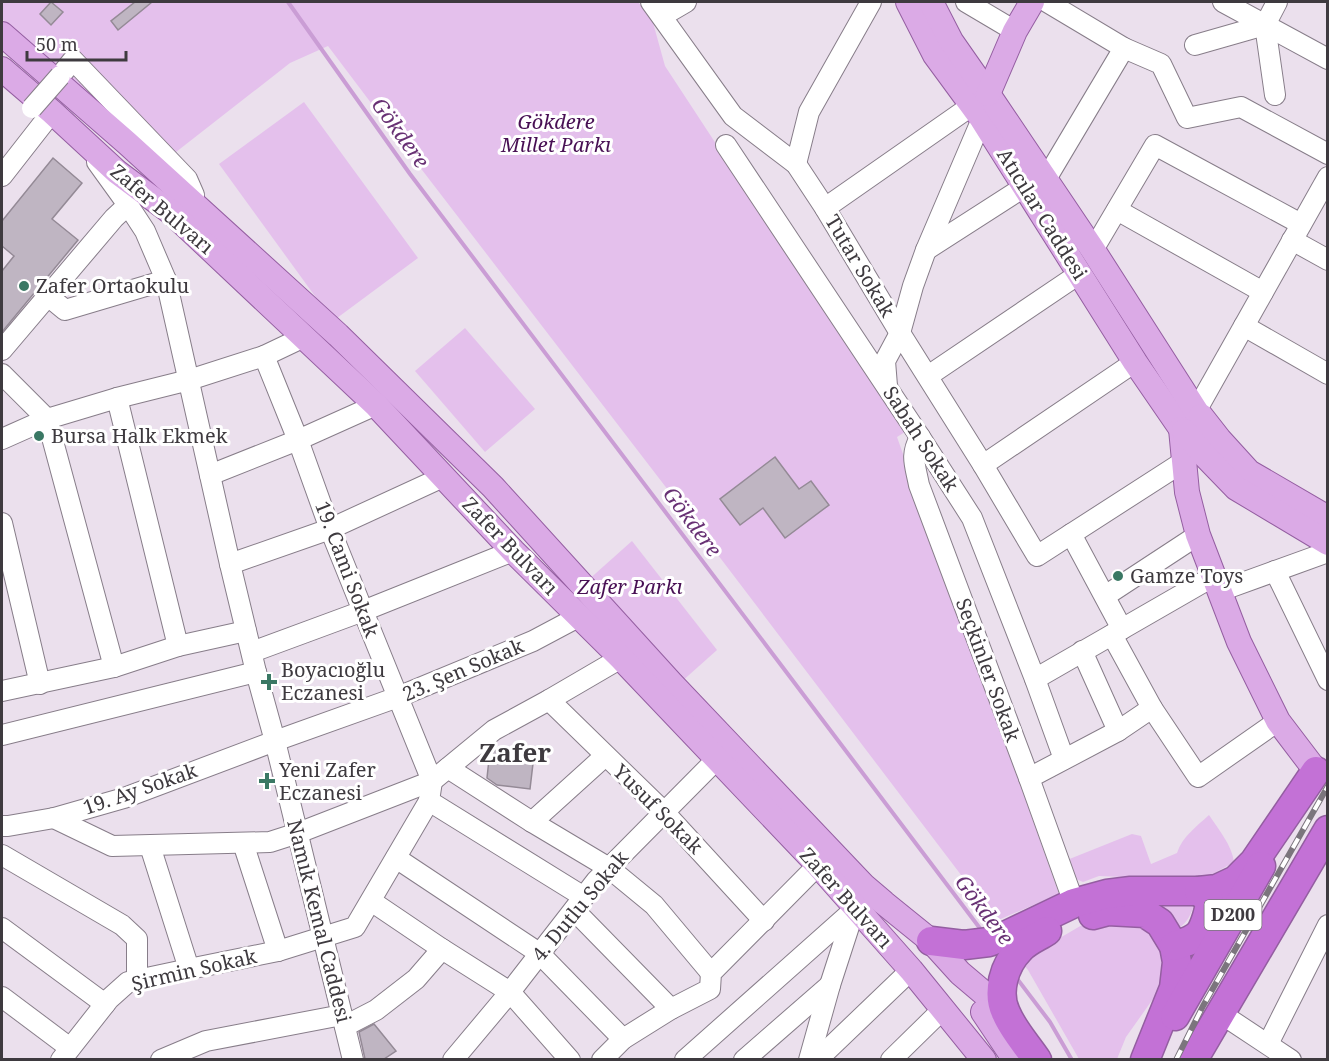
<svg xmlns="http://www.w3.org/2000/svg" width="1329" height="1061" font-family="'Noto Serif',serif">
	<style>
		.green { fill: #e4c0ec }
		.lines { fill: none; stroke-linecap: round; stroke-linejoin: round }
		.stream { stroke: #ca9dd5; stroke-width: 4 }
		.building { fill: #bfb5c2; stroke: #948a96; stroke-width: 1.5 }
		.minor-casing { stroke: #877d89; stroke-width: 22 }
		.major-casing { stroke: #945ea1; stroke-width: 26 }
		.highway-casing { stroke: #945ea1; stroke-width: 31 }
		.minor { stroke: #fff; stroke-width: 20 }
		.major { stroke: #dbaae6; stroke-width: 24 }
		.highway { stroke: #c371d6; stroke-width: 28 }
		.rail-casing { stroke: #7b757d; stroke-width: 6 }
		.rail { stroke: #fff; stroke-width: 4; stroke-dasharray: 11; stroke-linecap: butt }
		.minor-bridge-casing { stroke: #877d89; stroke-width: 22; stroke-linecap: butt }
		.minor-bridge { stroke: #fff; stroke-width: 20 }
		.poi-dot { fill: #3a7864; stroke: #fff; stroke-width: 2 }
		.labels { text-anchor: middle; stroke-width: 6; stroke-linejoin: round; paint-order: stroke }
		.shield { fill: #fff; stroke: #787579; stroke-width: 1.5 }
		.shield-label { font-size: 18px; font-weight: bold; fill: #3e3a3f }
		.park-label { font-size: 20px; font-style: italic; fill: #481054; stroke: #fff }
		.street-label { font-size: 20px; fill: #3e3a3f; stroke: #fff }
		.poi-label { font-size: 20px; fill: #3e3a3f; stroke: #fff; text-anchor: start }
		.water-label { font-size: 21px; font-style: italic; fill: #683174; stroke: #fff }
		.district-label { font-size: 26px; font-weight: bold; fill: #3e3a3f; stroke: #fff }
	</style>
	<rect width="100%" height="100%" fill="#ebe0ed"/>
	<g class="green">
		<polygon points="2,2 638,2 652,19 665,66 905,432 897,437 1059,894 996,921 718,555 399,140 328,46 290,63 162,163 66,75 2,19"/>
		<polygon points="304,102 418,258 333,321 219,164"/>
		<polygon points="465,328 535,409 485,452 415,371"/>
		<polygon points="632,541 717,650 680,683 586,582"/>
		<path d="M1209 815C1218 829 1232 845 1234 862L1213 874 1197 878H1146L1099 876 1083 882 1074 878 1062 862 1132 834 1141 836 1151 864 1177 853C1182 837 1197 826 1209 815Z"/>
		<path d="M1195 903C1191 913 1188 923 1178 928L1151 910 1072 906Z"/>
		<polygon points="1101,919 1137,923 1148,931 1156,941 1161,952 1163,966 1160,989 1126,1037 1117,1059 1079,1059 1028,970 1023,964 1036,952 1082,925"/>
	</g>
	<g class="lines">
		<g class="stream">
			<polyline points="288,2 410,174 982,931"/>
			<polyline points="1015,976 1050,1022 1072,1060"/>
		</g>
	</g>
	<g class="building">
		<polygon points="51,2 63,12 51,25 40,14"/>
		<polygon points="135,2 152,2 118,30 111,21"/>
		<polygon points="53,158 82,183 52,219 78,240 2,332 2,271 14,256 2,246 2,221"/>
		<polygon points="775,457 799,489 811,481 829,505 785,538 763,508 740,525 720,499"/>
		<polygon points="490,750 534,755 530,789 497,785 487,778"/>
		<polygon points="374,1024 396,1051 384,1059 365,1059 359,1032"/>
	</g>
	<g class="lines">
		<defs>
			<g id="minor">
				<polyline points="651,2 733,116 796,164 825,208 900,333 983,465 1037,556 1183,462"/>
				<polyline points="966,2 1015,31"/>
				<polyline points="1047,2 1124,48 1161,64 1187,118 1241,107 1328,154"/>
				<polyline points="1223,2 1328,59"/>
				<polyline points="662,16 686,2"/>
				<polyline points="1265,25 1275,95"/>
				<polyline points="1265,25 1277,2"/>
				<polyline points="1195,45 1265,25"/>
				<polyline points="60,76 73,60 187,179 194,195 193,203"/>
				<polyline points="726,145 920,437 972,518 1035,679 1064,759"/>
				<polyline points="97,162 128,205 145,231 166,280 230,564 256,672 275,741 353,1060"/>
				<polyline points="796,164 809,112 871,2"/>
				<polyline points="2,176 52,112"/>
				<polyline points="1046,179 1124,48"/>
				<polyline points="825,208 984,97"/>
				<polyline points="1117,210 1263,292"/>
				<polyline points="1292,240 1328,260"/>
				<polyline points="926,250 1024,187"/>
				<polyline points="1093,250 1155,145 1301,224"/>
				<polyline points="48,296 65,310 166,280"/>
				<polyline points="1244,326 1328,374"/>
				<polyline points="2,350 114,218 128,205"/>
				<polyline points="264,356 298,440 330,529 363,611 432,781 429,801 584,897"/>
				<polyline points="2,374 47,419 114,667"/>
				<polyline points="928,376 1079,274"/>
				<polyline points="887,386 885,361 900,333 913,286 926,250 982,119 985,108"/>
				<polyline points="117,398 178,646"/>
				<polyline points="1196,411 1328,177"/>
				<path d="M920 437C910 456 915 464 919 485L1029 778 1074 903"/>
				<polyline points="2,439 47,419 117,398 189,380 264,356 304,337"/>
				<polyline points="983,465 1135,362"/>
				<polyline points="210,475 298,440 376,405"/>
				<polyline points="2,523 40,684"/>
				<polyline points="1071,534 1122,629"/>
				<polyline points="230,564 330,529 443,477"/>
				<polyline points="1275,571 1328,680"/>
				<polyline points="1220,591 1328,552"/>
				<polyline points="1105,596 1198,535"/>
				<polyline points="1112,635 1152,708 1198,777 1278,721"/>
				<polyline points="1082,651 1118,731"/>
				<polyline points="252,652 363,611 513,551"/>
				<polyline points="1035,679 1214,576"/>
				<polyline points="2,691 114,667 178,646 246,631"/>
				<polyline points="549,700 664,812 764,921"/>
				<polyline points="2,735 256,672"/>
				<polyline points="448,768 532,822 609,868 654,905 711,973"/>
				<polyline points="1029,778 1118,731 1152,708"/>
				<polyline points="54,818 112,846 270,842 298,833 432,781 494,730 549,700 621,658"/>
				<polyline points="532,822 605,756"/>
				<polyline points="2,826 8,826 54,818 124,798 275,741 398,697 533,641 580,616"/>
				<polyline points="243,843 278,951"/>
				<polyline points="150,846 189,969"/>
				<polyline points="2,855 122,925 137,939 137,981"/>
				<polyline points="396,858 539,953 623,1039"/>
				<polyline points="371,901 442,949 510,992 570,1060"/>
				<polyline points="574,910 671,1009"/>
				<polyline points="2,928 105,1004"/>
				<polyline points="2,997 70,1048"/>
				<polyline points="1220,1013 1291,1060"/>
				<polyline points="345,1026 376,1010 416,979 442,949"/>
				<polyline points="1268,1044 1328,925"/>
				<polyline points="61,1060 109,999 128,982 189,969 278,951 355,927 429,801"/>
				<polyline points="161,1060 206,1041 342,1015"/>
				<polyline points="453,1060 510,992 596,881 716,760"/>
				<polyline points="602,1060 623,1039 671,1009 710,989 711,973 818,865"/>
				<polyline points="685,1060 855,909"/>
				<polyline points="744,1060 830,985"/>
				<polyline points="809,1060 830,985 854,911"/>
				<polyline points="817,1060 911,970"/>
				<polyline points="891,1060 943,1009"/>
			</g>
			<g id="major">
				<polyline points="908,2 935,55 982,119 1135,362 1179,426"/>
				<polyline points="931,2 951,41 988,94 1093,250 1196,411"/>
				<polyline points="2,34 127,143 338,335 493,487 672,684 864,886 884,903 931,941 960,973 986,995 1008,1024"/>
				<polyline points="2,69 52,112 117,172 172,213 376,405 513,551 621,658 818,865 911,970 984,1060"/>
				<polyline points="988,94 1015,31 1032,2"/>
				<polyline points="1201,416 1219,439 1249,472 1328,518"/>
				<polyline points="1181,429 1187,492 1198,535 1239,642 1278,721 1316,771"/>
				<polyline points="1184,431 1206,457 1236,488 1328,543"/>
				<polyline points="983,1012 1015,1060"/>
			</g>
			<g id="highway">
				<polyline points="1093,915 1108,911 1145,913 1160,923 1174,946 1177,962 1174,988 1145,1060"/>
				<polyline points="931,941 964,945 989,942 1005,936 1074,903 1107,894 1131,891 1199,891 1217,889 1236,880 1254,862 1316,771"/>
				<path d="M1174 946C1183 943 1193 941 1200 933 1204 927 1211 908 1209 901 1207 897 1202 894 1199 891"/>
				<polyline points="1175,1016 1261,866"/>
				<path d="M1037 1060C1027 1045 1013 1030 1006 1013 996 993 1004 965 1020 949 1027 941 1038 937 1047 931"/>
				<polyline points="1193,1060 1328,830"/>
			</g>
		</defs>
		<use href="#minor" class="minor-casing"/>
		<use href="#major" class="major-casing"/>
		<use href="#highway" class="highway-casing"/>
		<use href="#minor" class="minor"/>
		<use href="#major" class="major"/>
		<use href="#highway" class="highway"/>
		<defs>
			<polyline id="rail" points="1176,1060 1203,1006 1328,786"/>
		</defs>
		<use href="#rail" class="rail-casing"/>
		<use href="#rail" class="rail"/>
		<defs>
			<polyline id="minor-bridge" points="32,108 60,76"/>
		</defs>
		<use href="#minor-bridge" class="minor-bridge-casing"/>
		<use href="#minor-bridge" class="minor-bridge"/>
	</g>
	<g class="poi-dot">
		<circle cx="24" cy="286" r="6"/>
		<circle cx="39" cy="436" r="6"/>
		<circle cx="1118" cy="576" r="6"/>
		<path d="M266 673h6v6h6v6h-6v6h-6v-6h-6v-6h6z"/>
		<path d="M264 772h6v6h6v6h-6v6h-6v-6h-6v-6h6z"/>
	</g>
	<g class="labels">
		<rect class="shield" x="1204.5" y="900" width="57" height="30" rx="4.5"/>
		<g class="shield-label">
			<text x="1233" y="921">D200</text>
		</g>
		<g class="park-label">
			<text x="556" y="129">Gökdere<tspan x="556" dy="23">Millet Parkı</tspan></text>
			<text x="630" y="594">Zafer Parkı</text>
		</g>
		<g class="street-label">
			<text transform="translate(162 209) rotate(40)" y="7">Zafer Bulvarı</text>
			<text transform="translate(1042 214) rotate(58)" y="7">Atıcılar Caddesi</text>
			<text transform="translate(860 266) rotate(59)" y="7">Tutar Sokak</text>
			<text transform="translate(921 439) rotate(57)" y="7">Sabah Sokak</text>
			<text transform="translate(510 546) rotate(46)" y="7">Zafer Bulvarı</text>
			<text transform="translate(347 569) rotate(69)" y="7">19. Cami Sokak</text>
			<text transform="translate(463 670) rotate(-23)" y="7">23. Şen Sokak</text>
			<text transform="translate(988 670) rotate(70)" y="7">Seçkinler Sokak</text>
			<text transform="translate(140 789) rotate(-19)" y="7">19. Ay Sokak</text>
			<text transform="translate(658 809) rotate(45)" y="7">Yusuf Sokak</text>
			<text transform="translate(846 898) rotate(48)" y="7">Zafer Bulvarı</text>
			<text transform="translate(580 906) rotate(-50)" y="7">4. Dutlu Sokak</text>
			<text transform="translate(319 921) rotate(76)" y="7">Namık Kemal Caddesi</text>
			<text transform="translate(194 970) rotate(-13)" y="7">Şirmin Sokak</text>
		</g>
		<g class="poi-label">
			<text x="36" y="293">Zafer Ortaokulu</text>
			<text x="51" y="443">Bursa Halk Ekmek</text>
			<text x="1130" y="583">Gamze Toys</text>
			<text x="281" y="677">Boyacıoğlu<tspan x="281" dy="23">Eczanesi</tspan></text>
			<text x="279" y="777">Yeni Zafer<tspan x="279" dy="23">Eczanesi</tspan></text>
		</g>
		<g class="water-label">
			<text transform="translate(400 133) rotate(54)" y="7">Gökdere</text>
			<text transform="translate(692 522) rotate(53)" y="7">Gökdere</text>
			<text transform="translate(984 910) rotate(53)" y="7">Gökdere</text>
		</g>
		<g class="district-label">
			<text x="515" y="762">Zafer</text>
		</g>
	</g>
	<rect width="1329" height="1061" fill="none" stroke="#3e3a3f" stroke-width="6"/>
	<path d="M27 51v9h99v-9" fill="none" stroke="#3e3a3f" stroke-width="3"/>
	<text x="36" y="51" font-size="18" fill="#3e3a3f" stroke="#ffffff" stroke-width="4.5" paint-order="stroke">50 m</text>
</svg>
